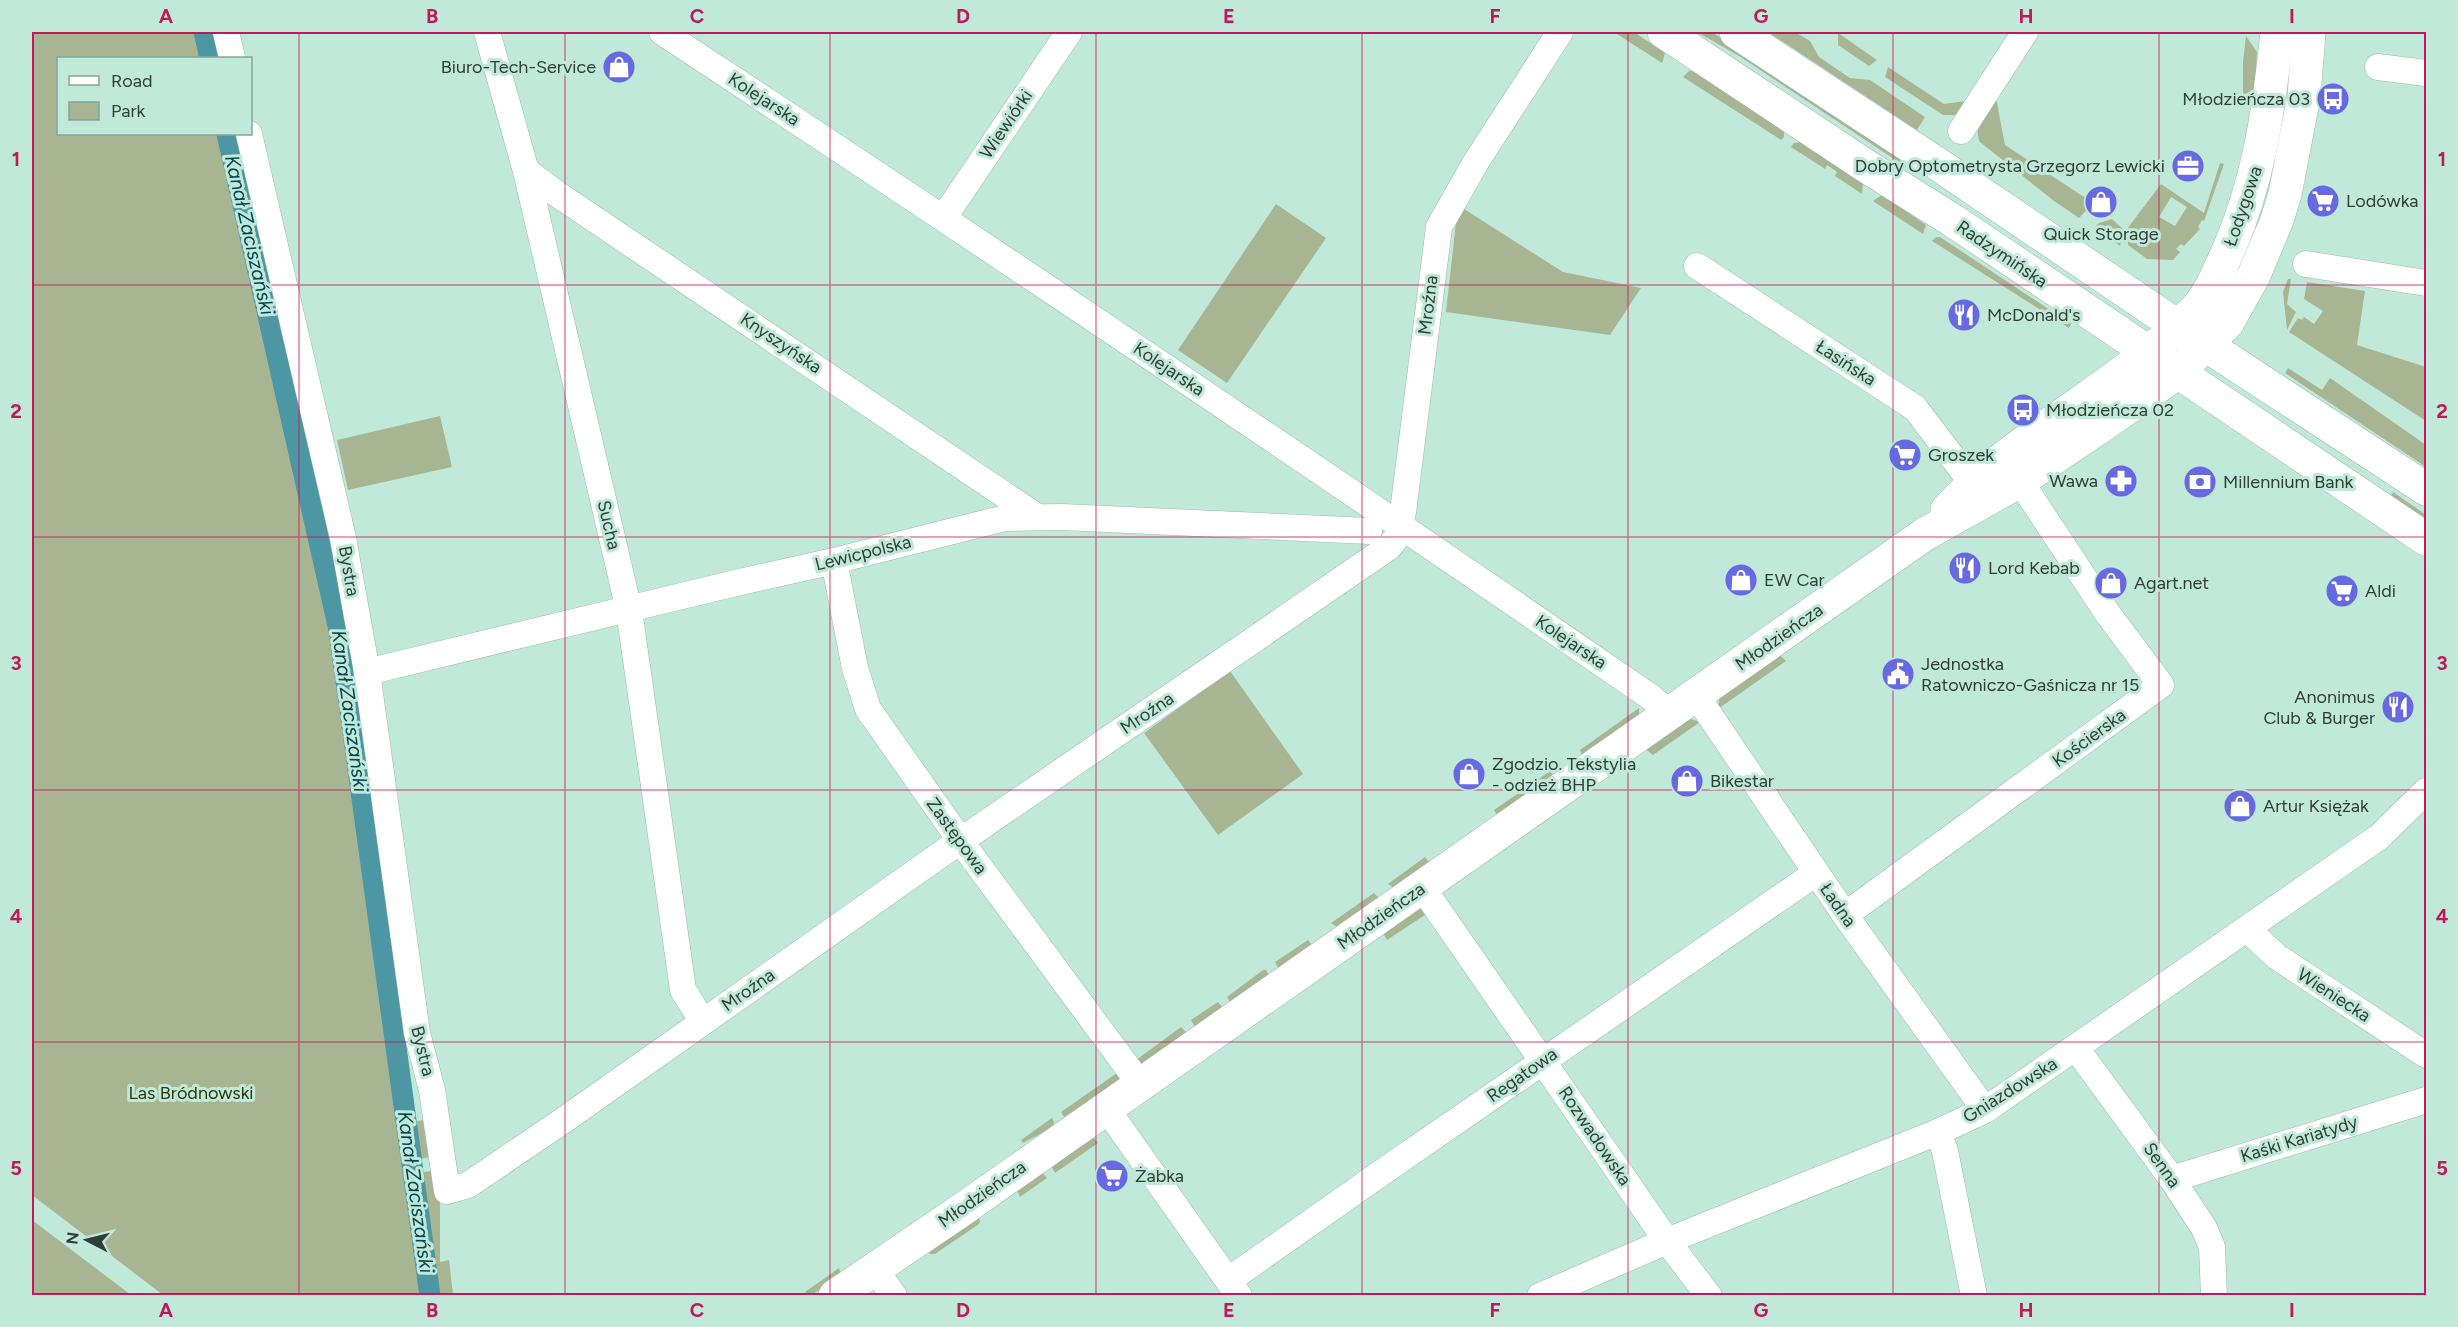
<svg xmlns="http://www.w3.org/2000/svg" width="2458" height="1327" font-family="Figtree,sans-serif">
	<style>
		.green { fill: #a8b593; fill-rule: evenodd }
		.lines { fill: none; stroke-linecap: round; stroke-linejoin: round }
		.canal { stroke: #4d96a4; stroke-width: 21 }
		.minor-casing { stroke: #96bcad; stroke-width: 27 }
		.major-casing { stroke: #96bcad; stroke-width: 34 }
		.minor { stroke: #fff; stroke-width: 26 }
		.major { stroke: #fff; stroke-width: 33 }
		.grid { fill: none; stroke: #c2185b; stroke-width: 1.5; stroke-opacity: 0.55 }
		.labels { text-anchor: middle; stroke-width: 6; stroke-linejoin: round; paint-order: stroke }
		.poi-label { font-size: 18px; fill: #2e3e38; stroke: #c1e9d9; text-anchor: start }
		.street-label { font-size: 18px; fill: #2e3e38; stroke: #c1e9d9 }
		.park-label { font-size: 18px; fill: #2b370f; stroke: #c1e9d9 }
		.water-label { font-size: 20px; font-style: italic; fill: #004651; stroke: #c1e9d9 }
		.neatline { fill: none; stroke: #c2185b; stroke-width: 2 }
		.grid-label { font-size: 20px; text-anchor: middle; font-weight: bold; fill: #c2185b }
	</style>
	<rect width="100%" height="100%" fill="#c1e9d9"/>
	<g class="green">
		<polygon points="32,32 201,32 207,58 58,58 58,134 224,134 333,617 427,1295 163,1295 32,1195"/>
		<polygon points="207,32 218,32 224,58 213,58"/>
		<polygon points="1619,32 1634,32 1665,53 1662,63 1617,34"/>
		<polygon points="1697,32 1712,32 1915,167 1912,171 1739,56"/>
		<polygon points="1768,32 1795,32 1810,41 1819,57 1850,78 1870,80 1925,117 1917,130"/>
		<polygon points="1838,33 1877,60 1869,66 1838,45"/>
		<polygon points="2246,36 2257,52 2255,90 2249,95 2243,96 2243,62"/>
		<polygon points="1888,67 1944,104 1966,101 1959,115 1943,115 1885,77"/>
		<polygon points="1689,71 1694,71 1784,130 1784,137 1781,140 1683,77"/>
		<path d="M1996 98 2005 145 2093 203 2079 218 2054 201 1980 142C1972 126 1987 112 1996 98Z"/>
		<polygon points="230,134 241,134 335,532 342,601 336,602"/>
		<polygon points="1801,142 1863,183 1862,194 1835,176 1837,172 1827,165 1825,169 1791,147 1794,143"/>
		<path d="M2220 163 2224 164 2204 221 2202 220 2198 227 2200 229 2184 246 2181 244 2176 249 2180 252 2173 260 2147 259 2128 245 2127 229 2161 184 2204 213ZM2171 197 2187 207 2175 226 2159 217Z"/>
		<polygon points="1882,195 1926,225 1923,234 1873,201"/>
		<polygon points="1276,204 1326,238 1227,383 1178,350"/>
		<polygon points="1464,209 1563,272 1641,288 1610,335 1446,312 1456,222"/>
		<polygon points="2112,219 2123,229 2120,246 2094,228 2099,223"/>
		<polygon points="1936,237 1940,237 2071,324 2069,328 1932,241"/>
		<polygon points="2288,279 2291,279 2287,304 2296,312 2287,330 2283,292"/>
		<polygon points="2307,282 2365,291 2357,345 2426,367 2426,421 2289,332 2298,318 2302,320 2304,317 2314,324 2323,311 2304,299"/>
		<polygon points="2288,368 2322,390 2330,378 2426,445 2426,467 2285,373"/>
		<polygon points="440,416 452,467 348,490 337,440"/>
		<polygon points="2393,492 2426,515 2426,521 2390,497"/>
		<polygon points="347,613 407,1008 396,1010 413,1122 429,1119 435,1156 415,1160 339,615"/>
		<polygon points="1780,655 1786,661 1718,709 1720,696"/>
		<polygon points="1230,671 1303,774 1218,835 1144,733"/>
		<polygon points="1639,708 1639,716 1582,755 1580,750"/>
		<polygon points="1688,718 1700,722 1653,755 1644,748"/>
		<polygon points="1550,771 1553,775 1497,815 1494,810"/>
		<polygon points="1425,857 1431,864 1394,888 1388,884"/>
		<polygon points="1374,893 1378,897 1378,902 1339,928 1331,923"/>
		<polygon points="1419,907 1428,913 1387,940 1382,931"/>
		<polygon points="1308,940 1311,944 1310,948 1278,968 1275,962"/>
		<polygon points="1263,970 1266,970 1269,975 1230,1002 1227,997"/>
		<polygon points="1218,1002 1223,1008 1195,1027 1191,1020"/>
		<polygon points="1181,1027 1186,1032 1144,1065 1132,1063"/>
		<polygon points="1120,1071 1119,1081 1064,1117 1061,1112"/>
		<polygon points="1052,1118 1054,1122 1053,1127 1023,1143 1021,1140"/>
		<polygon points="1092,1135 1098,1143 1055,1173 1050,1164"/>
		<polygon points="437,1170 440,1200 440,1262 449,1260 453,1295 434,1295 417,1173"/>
		<polygon points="1041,1171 1047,1178 1020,1197 1016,1189"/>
		<polygon points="977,1213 980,1221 979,1224 935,1254 930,1254 926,1248"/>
		<polygon points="32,1220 131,1295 32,1295"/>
		<polygon points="839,1268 841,1274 839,1278 811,1295 807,1295 805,1292"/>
	</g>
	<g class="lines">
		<g class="canal">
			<polyline points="204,32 210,58"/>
			<polyline points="227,134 339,630 430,1296"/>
		</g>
		<defs>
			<g id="minor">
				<polyline points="226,32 232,58"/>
				<polyline points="487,32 526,171 629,610 683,990 703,1022"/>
				<path d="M662 32C994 251 1324 472 1652 698L1670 714"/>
				<polyline points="2378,67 2426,73"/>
				<polyline points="1961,131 2025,32"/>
				<polyline points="249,134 343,538 367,672 417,1033 432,1090 447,1191 468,1185 564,1120 947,850 1389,547 1397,537 1403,512 1439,227 1476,162 1560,32"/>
				<polyline points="526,171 557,194 1036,516"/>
				<polyline points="944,217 1069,32"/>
				<polyline points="2306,264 2426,283"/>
				<polyline points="1697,266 1915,408 1972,483"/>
				<polyline points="834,561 855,668 868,709 970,854 1140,1084"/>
				<polyline points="367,672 740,582 834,561 1005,518 1062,517 1369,531"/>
				<polyline points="1696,695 1845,915 1985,1110"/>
				<polyline points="1422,887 1667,1241 1709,1296"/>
				<polyline points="1845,915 2161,685 2108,614 2020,481"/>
				<polyline points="2247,929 2277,957 2426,1055"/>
				<polyline points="2076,1048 2172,1179 2204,1228 2212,1247 2214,1296"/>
				<polyline points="1106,1108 1239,1296"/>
				<polyline points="1938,1132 1945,1151 1974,1296"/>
				<polyline points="2172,1179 2426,1100"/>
				<polyline points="874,1268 894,1296"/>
				<polyline points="1229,1280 1381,1173 1816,873"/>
				<polyline points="1540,1296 1667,1241 1938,1132 1985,1110 2379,837 2426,791"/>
			</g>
			<g id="major">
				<polyline points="1664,32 1866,166 1952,220 2426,539"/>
				<polyline points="1736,32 1939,165 2177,326 2426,489"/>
				<path d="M1947 510C2019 432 2120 387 2194 311 2208 297 2216 278 2224 260 2258 187 2269 111 2277 32"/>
				<polyline points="835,1296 963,1209 1925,534 2020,481 2107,422 2177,373 2228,322 2254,275 2277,220 2285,194 2304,96 2309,32"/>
			</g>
		</defs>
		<use href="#minor" class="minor-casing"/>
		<use href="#major" class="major-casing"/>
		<use href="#minor" class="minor"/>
		<use href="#major" class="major"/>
	</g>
	<path class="grid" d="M299 32V1296M565 32V1296M830 32V1296M1096 32V1296M1362 32V1296M1628 32V1296M1893 32V1296M2159 32V1296M32 285H2426M32 537H2426M32 790H2426M32 1042H2426"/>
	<defs>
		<symbol id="shop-disc" viewBox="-11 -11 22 22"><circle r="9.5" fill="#6769e3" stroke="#c1e9d9"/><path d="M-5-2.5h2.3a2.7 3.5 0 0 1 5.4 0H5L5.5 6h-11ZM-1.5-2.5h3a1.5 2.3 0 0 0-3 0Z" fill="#fff"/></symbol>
		<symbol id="bus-disc" viewBox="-11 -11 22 22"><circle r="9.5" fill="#6769e3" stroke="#c1e9d9"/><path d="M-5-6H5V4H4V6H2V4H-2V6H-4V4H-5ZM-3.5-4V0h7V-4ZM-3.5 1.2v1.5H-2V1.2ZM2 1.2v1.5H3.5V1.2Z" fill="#fff"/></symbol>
		<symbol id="office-disc" viewBox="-11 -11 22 22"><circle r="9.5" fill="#6769e3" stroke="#c1e9d9"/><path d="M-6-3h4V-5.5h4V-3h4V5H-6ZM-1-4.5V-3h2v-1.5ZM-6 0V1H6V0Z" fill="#fff"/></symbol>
		<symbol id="supermarket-disc" viewBox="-11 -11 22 22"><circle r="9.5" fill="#6769e3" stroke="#c1e9d9"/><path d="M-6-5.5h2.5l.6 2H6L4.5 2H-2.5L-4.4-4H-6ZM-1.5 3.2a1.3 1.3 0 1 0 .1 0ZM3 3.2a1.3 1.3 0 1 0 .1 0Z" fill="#fff"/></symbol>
		<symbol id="restaurant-disc" viewBox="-11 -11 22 22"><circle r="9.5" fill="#6769e3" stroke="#c1e9d9"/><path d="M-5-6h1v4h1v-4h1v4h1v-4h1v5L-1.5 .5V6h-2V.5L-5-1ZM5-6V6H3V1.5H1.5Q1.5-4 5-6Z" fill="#fff"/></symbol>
		<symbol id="pharmacy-disc" viewBox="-11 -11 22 22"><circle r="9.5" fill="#6769e3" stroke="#c1e9d9"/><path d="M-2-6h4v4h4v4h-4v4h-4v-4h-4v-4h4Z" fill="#fff"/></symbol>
		<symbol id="bank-disc" viewBox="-11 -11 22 22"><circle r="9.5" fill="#6769e3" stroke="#c1e9d9"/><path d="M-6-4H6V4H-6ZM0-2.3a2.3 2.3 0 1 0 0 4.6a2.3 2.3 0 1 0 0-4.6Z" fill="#fff"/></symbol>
		<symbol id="civic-disc" viewBox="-11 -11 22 22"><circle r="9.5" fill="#6769e3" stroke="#c1e9d9"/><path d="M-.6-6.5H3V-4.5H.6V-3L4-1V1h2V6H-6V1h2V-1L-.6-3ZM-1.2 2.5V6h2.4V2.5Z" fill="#fff"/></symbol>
	</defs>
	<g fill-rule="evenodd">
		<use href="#shop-disc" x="600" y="48" width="38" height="38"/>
		<use href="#bus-disc" x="2314" y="80" width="38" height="38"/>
		<use href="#office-disc" x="2169" y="147" width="38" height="38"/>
		<use href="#supermarket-disc" x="2304" y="182" width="38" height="38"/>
		<use href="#shop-disc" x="2082" y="183" width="38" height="38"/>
		<use href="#restaurant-disc" x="1945" y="296" width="38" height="38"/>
		<use href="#bus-disc" x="2004" y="391" width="38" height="38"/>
		<use href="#supermarket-disc" x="1886" y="436" width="38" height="38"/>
		<use href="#pharmacy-disc" x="2102" y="462" width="38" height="38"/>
		<use href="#bank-disc" x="2181" y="463" width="38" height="38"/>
		<use href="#restaurant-disc" x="1946" y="549" width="38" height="38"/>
		<use href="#shop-disc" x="1722" y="561" width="38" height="38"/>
		<use href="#shop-disc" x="2092" y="564" width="38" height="38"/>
		<use href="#supermarket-disc" x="2323" y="572" width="38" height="38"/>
		<use href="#civic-disc" x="1879" y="655" width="38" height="38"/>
		<use href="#restaurant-disc" x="2379" y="688" width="38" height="38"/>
		<use href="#shop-disc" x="1450" y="755" width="38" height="38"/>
		<use href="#shop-disc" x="1668" y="762" width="38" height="38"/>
		<use href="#shop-disc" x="2221" y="787" width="38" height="38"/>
		<use href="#supermarket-disc" x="1093" y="1157" width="38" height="38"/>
	</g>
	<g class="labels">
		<g class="poi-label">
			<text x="596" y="73" text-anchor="end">Biuro-Tech-Service</text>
			<text x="2310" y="105" text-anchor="end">Młodzieńcza 03</text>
			<text x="2165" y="172" text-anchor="end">Dobry Optometrysta Grzegorz Lewicki</text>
			<text x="2346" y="207">Lodówka</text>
			<text x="2101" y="240" text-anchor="middle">Quick Storage</text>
			<text x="1987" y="321">McDonald's</text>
			<text x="2046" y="416">Młodzieńcza 02</text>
			<text x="1928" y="461">Groszek</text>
			<text x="2098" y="487" text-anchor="end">Wawa</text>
			<text x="2223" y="488">Millennium Bank</text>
			<text x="1988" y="574">Lord Kebab</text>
			<text x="1764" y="586">EW Car</text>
			<text x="2134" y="589">Agart.net</text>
			<text x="2365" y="597">Aldi</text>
			<text x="1921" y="670">Jednostka<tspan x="1921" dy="21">Ratowniczo-Gaśnicza nr 15</tspan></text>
			<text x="2375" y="703" text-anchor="end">Anonimus<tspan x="2375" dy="21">Club &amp; Burger</tspan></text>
			<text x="1492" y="770">Zgodzio. Tekstylia<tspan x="1492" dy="21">- odzież BHP</tspan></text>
			<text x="1710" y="787">Bikestar</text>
			<text x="2263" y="812">Artur Księżak</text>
			<text x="1135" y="1182">Żabka</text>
		</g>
		<g class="street-label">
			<text transform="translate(764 99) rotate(33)" y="6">Kolejarska</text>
			<text transform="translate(1006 124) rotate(-56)" y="6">Wiewiórki</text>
			<text transform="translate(2243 206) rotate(-71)" y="6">Łodygowa</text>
			<text transform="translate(2002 254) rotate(34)" y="6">Radzymińska</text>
			<text transform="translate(1428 305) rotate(-83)" y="6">Mroźna</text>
			<text transform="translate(781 343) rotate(34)" y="6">Knyszyńska</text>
			<text transform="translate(1846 363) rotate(33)" y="6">Łasińska</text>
			<text transform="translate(1169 369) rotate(34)" y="6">Kolejarska</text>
			<text transform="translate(609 525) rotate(77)" y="6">Sucha</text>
			<text transform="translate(863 553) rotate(-14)" y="6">Lewicpolska</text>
			<text transform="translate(349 571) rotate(80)" y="6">Bystra</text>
			<text transform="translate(1779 637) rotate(-35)" y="6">Młodzieńcza</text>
			<text transform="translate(1571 642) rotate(34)" y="6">Kolejarska</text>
			<text transform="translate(1147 713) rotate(-34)" y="6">Mroźna</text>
			<text transform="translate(2089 738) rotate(-36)" y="6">Kościerska</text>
			<text transform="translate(957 836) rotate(54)" y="6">Zastępowa</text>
			<text transform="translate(1838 905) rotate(55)" y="6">Ładna</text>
			<text transform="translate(1381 916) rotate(-35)" y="6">Młodzieńcza</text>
			<text transform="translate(748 990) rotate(-35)" y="6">Mroźna</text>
			<text transform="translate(2334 995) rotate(33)" y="6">Wieniecka</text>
			<text transform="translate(423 1051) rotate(76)" y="6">Bystra</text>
			<text transform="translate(1522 1075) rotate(-35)" y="6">Regatowa</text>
			<text transform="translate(2010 1090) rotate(-32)" y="6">Gniazdowska</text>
			<text transform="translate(1595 1136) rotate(56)" y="6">Rozwadowska</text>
			<text transform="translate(2299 1139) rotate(-17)" y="6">Kaśki Kariatydy</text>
			<text transform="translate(2162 1165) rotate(55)" y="6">Senna</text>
			<text transform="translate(982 1194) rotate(-35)" y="6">Młodzieńcza</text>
		</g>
		<g class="park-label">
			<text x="191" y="1099">Las Bródnowski</text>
		</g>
		<g class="water-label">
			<text transform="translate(250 235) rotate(77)" y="7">Kanał Zaciszański</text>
			<text transform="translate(350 711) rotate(82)" y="7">Kanał Zaciszański</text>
			<text transform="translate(416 1192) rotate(82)" y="7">Kanał Zaciszański</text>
		</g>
	</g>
	<rect width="2458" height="1327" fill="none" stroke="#c1e9d9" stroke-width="66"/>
	<rect x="57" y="57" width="195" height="78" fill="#c1e9d9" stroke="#86a599" stroke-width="1.5"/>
	<rect x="69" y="76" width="30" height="9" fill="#ffffff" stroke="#86a599" stroke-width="1.5"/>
	<text x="111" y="87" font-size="18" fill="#2e3e38">Road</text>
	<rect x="69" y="102" width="30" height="18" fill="#a8b593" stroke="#86a599" stroke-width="1.5"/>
	<text x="111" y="117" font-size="18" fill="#2e3e38">Park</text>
	<g transform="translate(87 1240) rotate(277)" stroke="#c1e9d9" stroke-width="4.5" paint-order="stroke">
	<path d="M0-4.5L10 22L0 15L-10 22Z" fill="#2e3e38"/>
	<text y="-9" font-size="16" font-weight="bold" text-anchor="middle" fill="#2e3e38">N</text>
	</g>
	<rect x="33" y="33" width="2392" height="1261" class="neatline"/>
	<g class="grid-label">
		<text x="166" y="23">A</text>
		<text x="432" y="23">B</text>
		<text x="697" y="23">C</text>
		<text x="963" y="23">D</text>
		<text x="1229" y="23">E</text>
		<text x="1495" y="23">F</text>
		<text x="1761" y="23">G</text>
		<text x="2026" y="23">H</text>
		<text x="2292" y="23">I</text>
		<text x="16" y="166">1</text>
		<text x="2442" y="166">1</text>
		<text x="16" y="418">2</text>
		<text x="2442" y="418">2</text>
		<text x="16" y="670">3</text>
		<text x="2442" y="670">3</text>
		<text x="16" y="923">4</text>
		<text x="2442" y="923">4</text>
		<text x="16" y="1175">5</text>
		<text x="2442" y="1175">5</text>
		<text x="166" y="1317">A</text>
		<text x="432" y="1317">B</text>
		<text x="697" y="1317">C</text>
		<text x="963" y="1317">D</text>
		<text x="1229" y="1317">E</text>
		<text x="1495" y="1317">F</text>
		<text x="1761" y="1317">G</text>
		<text x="2026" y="1317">H</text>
		<text x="2292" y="1317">I</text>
	</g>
</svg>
